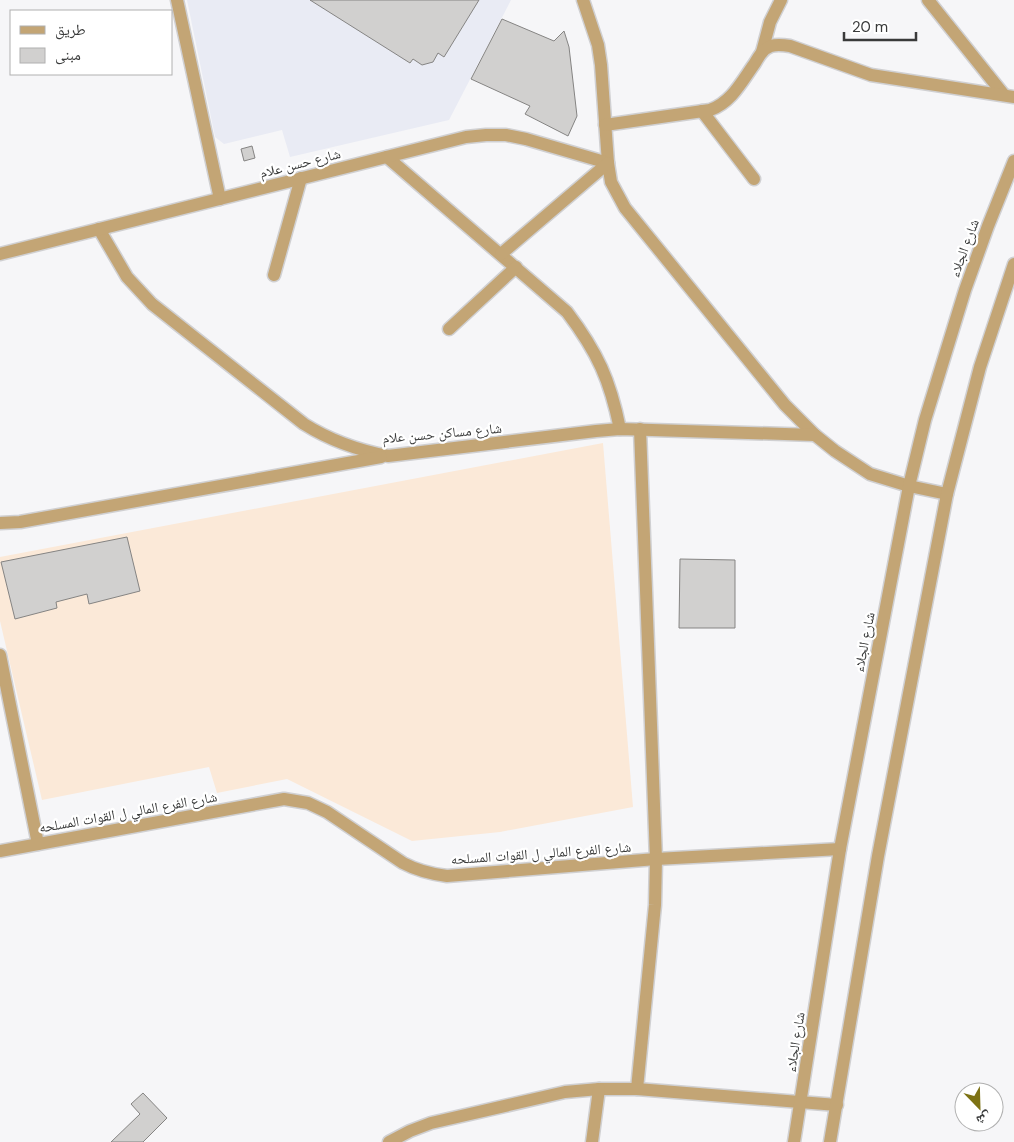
<svg xmlns="http://www.w3.org/2000/svg" width="1014" height="1142" font-family="'DM Sans','Noto Naskh Arabic',sans-serif">
	<style>
		.built { fill: #e9ebf4 }
		.medical { fill: #fbe9d8 }
		.building { fill: #d1d0cf; stroke: #858483 }
		.lines { fill: none; stroke-linecap: round; stroke-linejoin: round }
		.minor-casing { stroke: #d0d0d2; stroke-width: 15 }
		.minor { stroke: #c3a575; stroke-width: 12 }
		.labels { text-anchor: middle; stroke-width: 4.5; stroke-linejoin: round; paint-order: stroke }
		.street-label { font-size: 14px; fill: #393a3a; stroke: #fff }
	</style>
	<rect width="100%" height="100%" fill="#f6f6f8"/>
	<polygon class="built" points="187,0 511,0 449,120 290,157 282,130 224,144 215,137"/>
	<polygon class="medical" points="603,443 633,807 500,832 412,841 287,779 217,793 209,767 42,800 0,621 0,557"/>
	<g class="building">
		<polygon points="310,0 479,0 444,57 438,53 433,62 422,65 413,59 410,63"/>
		<polygon points="502,19 554,41 564,31 569,47 577,116 568,136 525,114 530,106 471,79"/>
		<polygon points="252,146 255,158 244,161 241,149"/>
		<polygon points="127,537 140,591 89,604 87,594 56,602 57,608 15,619 1,562"/>
		<polygon points="680,559 735,560 735,628 679,628"/>
		<polygon points="143,1093 167,1118 143,1142 111,1142 140,1114 131,1104"/>
	</g>
	<g class="lines">
		<defs>
			<g id="minor">
				<polyline points="177,0 220,199"/>
				<polyline points="583,0 598,45 601,65 608,163 611,182 625,208 785,405 815,435 835,451 870,474 909,486 947,494"/>
				<polyline points="928,0 1004,95"/>
				<polyline points="762,52 770,22 781,0"/>
				<polyline points="702,111 754,179"/>
				<path d="M605 125 710 110C732 102 742 81 755 63 759 56 763 49 771 46 777 44 784 45 790 46L871 75 1014 97"/>
				<path d="M387 157 567 312C598 353 610 380 620 429"/>
				<path d="M99 229 127 277 152 304 304 424C331 441 357 450 388 456L596 431 620 429 815 435"/>
				<polyline points="0,254 466,137 486,135 506,135 526,139 608,163"/>
				<polyline points="501,254 608,163"/>
				<polyline points="274,275 301,178"/>
				<polyline points="449,329 516,267"/>
				<polyline points="0,523 20,522 381,457"/>
				<polyline points="0,655 38,844"/>
				<path d="M0 851 284 799 308 803 327 812 403 863C418 871 431 874 447 876L656 859 840 849"/>
				<polyline points="637,1089 655,905 656,859 640,429"/>
				<polyline points="389,1142 410,1131 431,1123 565,1092 599,1089 637,1089 837,1105"/>
				<polyline points="592,1142 599,1089"/>
				<polyline points="794,1142 840,849 909,486 925,420 965,290 988,226 1014,161"/>
				<polyline points="830,1142 878,856 947,494 980,367 1014,264"/>
			</g>
		</defs>
		<use href="#minor" class="minor-casing"/>
		<use href="#minor" class="minor"/>
	</g>
	<g class="labels">
		<g class="street-label">
			<text transform="translate(300 163) rotate(-14)" y="5">شارع حسن علام</text>
			<text transform="translate(964 248) rotate(-70)" y="5">شارع الجلاء</text>
			<text transform="translate(442 433) rotate(-5)" y="5">شارع مساكن حسن علام</text>
			<text transform="translate(864 642) rotate(-79)" y="5">شارع الجلاء</text>
			<text transform="translate(128 812) rotate(-10)" y="5">شارع الفرع المالي ل القوات المسلحه</text>
			<text transform="translate(541 853) rotate(-4)" y="5">شارع الفرع المالي ل القوات المسلحه</text>
			<text transform="translate(795 1042) rotate(-81)" y="5">شارع الجلاء</text>
		</g>
	</g>
	<rect x="10" y="10" width="162" height="65" fill="#ffffff" stroke="#b0b0b0"/>
	<rect x="20" y="26" width="25" height="8" fill="#c3a575" stroke="#b0b0b0"/>
	<text x="55" y="35" font-size="15" fill="#393a3a">طريق</text>
	<rect x="20" y="48" width="25" height="15" fill="#d1d0cf" stroke="#b0b0b0"/>
	<text x="55" y="60" font-size="15" fill="#393a3a">مبنى</text>
	<g transform="translate(979 1107) rotate(157)"><circle r="24" fill="#ffffff" stroke="#b0b0b0"/>
	<path d="M0-4L9 19L0 12L-9 19Z" fill="#7d7214"/>
	<text y="-8" font-size="14" font-weight="bold" text-anchor="middle" fill="#393a3a">ش</text>
	</g>
	<path d="M844 32v8h72v-8" fill="none" stroke="#393a3a" stroke-width="2.5"/>
	<text x="852" y="32" font-size="15" fill="#393a3a" stroke="#ffffff" stroke-width="4" paint-order="stroke">20 m</text>
</svg>
